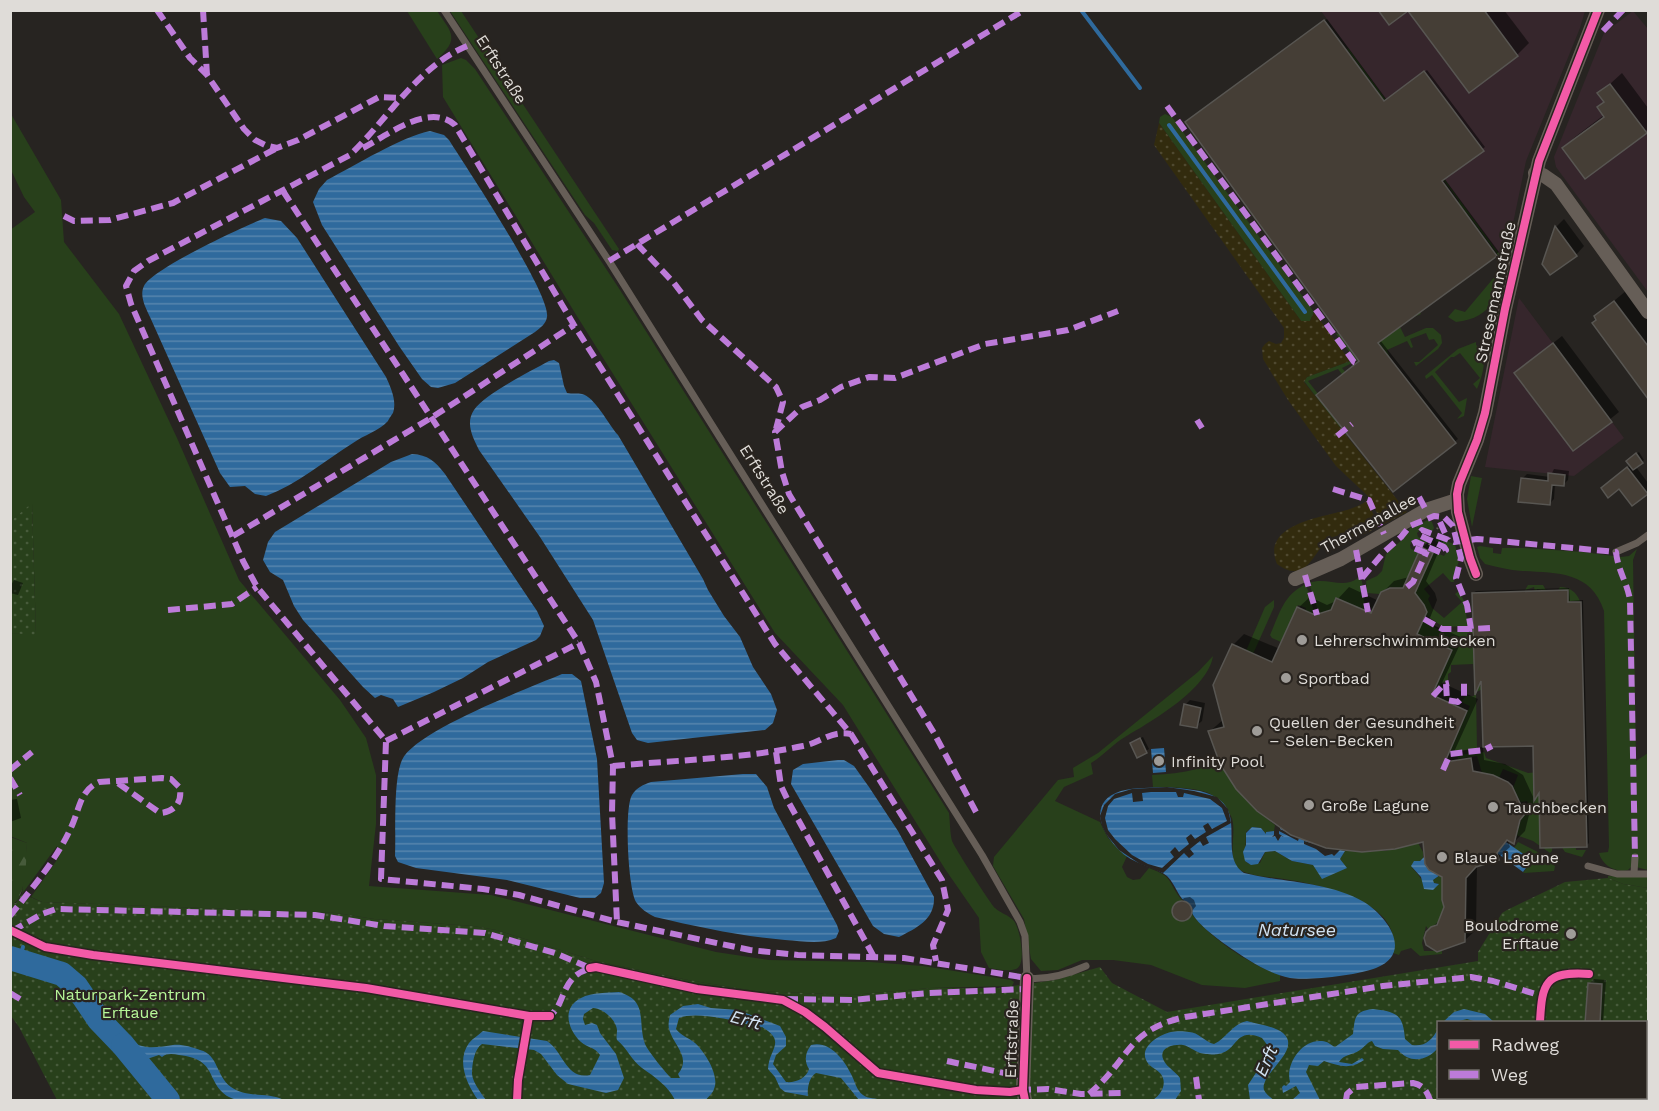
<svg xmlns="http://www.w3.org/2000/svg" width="1659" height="1111" font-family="'Work Sans',sans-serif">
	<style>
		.commercial { fill: #36262c }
		.green { fill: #28401b }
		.forest { fill: url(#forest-firs) }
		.sand { fill: url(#sand-dots) }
		.park { fill: url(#park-dots); fill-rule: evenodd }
		.water { fill: url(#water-rules) }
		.pier { fill: #272421; fill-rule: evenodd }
		.shadow { fill: #0007 }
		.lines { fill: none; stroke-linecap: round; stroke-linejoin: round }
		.stream { stroke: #2f6a9d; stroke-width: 4 }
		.river { stroke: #2f6a9d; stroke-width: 24 }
		.building { fill: #453e36; stroke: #585652; stroke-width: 1.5 }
		.path { stroke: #635e58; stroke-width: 2; stroke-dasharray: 1.5 4.5; stroke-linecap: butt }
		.lane { stroke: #665e57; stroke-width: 7 }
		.street { stroke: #665e57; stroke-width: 14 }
		.quiet { stroke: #bd7bd9; stroke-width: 6; stroke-dasharray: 12 6; stroke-linecap: butt }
		.cycleway-casing { stroke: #29241f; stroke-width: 11 }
		.cycleway { stroke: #f35aa7; stroke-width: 8 }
		.poi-dot { fill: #9f9c98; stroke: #29241f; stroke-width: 2 }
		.labels { text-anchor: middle; stroke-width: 4.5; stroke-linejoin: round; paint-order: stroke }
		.street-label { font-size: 16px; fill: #dfdcd8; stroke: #29241f }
		.poi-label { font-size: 16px; fill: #dfdcd8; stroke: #29241f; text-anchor: start }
		.park-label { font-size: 16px; fill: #b7f798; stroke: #29241f }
		.water-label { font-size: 18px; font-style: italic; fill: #d2e3f3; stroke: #29241f }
	</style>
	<defs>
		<pattern id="forest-firs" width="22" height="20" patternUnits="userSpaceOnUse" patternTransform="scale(1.5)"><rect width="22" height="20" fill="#28401b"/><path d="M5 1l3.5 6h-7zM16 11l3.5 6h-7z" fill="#475b3b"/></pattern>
		<pattern id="sand-dots" width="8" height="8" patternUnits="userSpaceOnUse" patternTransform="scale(1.5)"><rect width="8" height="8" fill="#322b0e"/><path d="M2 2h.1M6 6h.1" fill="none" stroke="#4f4930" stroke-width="1.8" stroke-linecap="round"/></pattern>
		<pattern id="park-dots" width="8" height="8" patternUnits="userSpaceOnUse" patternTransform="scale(1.5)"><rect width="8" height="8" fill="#28401b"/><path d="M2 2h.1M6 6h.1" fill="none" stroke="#475b3b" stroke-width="1.8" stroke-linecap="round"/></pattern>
		<pattern id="water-rules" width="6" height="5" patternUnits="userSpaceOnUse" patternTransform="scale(1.5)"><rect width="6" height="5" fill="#2f6a9d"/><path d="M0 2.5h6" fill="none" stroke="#5786ae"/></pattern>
	</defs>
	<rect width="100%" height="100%" fill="#272421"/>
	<g class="commercial">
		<polygon points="1321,11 1585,11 1580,28 1526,161 1505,262"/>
		<polygon points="1633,11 1648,29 1648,292 1556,167 1554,157 1604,33"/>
		<polygon points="1519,298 1624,438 1574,476 1485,467"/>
	</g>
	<g class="green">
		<path d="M407 11H437C452 33 460 39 437 59Z"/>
		<polygon points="450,11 461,11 619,249 618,251 612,250 594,223 585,215"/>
		<path d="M1348 48 1505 262C1499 293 1494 318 1456 322L1448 317 1455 309 1465 312 1502 268 1504 263 1497 260 1499 256 1467 213 1415 271 1465 210 1457 206 1459 201 1384 99 1377 97 1379 93 1347 49Z"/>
		<path d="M461 58 466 60 475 69 620 290 949 813C950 822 950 833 952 841 955 848 990 903 995 908 1000 913 1009 915 1014 921 1020 929 1027 965 1016 969 1008 972 997 969 989 968L981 952 979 918 945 869 843 705 775 633 575 313 443 97 442 65Z"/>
		<polygon points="11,114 61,200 64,242 119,314 177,438 239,580 340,700 366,738 376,775 376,824 369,886 491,895 716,952 769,960 870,962 923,966 1011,980 1014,982 1012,986 930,988 852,995 755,991 688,980 596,961 496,930 473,926 374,919 336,913 42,902 31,897 59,857 57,846 22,894 27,843 10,836 11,633 36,634 32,504 11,521 10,230 35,212 24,197 11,170"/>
		<polygon points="1165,114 1172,117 1314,312 1310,321 1301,321 1159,123 1160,117"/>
		<polygon points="1412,304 1415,304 1421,314 1397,324 1398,328 1400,327 1405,337 1426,328 1433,328 1441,335 1442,343 1438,349 1416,366 1414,362 1419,362 1438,345 1434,339 1429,340 1426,333 1410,339 1413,347 1411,348 1407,341 1387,350 1390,358 1383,364 1394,377 1401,372 1402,374 1399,380 1387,386 1392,381 1372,356 1356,361 1336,334 1352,328 1352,336 1363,334 1363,323 1366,323 1367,333 1398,320 1399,309 1401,309 1402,318 1412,314"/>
		<path d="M1476 342V345L1483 351C1486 364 1482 377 1477 389L1473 384 1480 378 1460 353 1454 357H1451L1435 372 1459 402 1467 398 1464 416 1457 419 1462 413 1432 375 1426 379 1425 376 1458 349Z"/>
		<polygon points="1350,361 1352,363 1342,368 1368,400 1364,403 1338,369 1308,381 1340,422 1346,422 1339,427 1304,381 1307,377"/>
		<polygon points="1471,476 1482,478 1472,527 1467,499"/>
		<path d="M1428 520 1432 522 1434 528 1432 532 1422 528 1417 533 1418 537 1428 541 1426 544 1416 539 1412 541 1410 545 1411 549 1418 552 1403 589C1395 587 1385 587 1380 594L1367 593 1366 581 1377 576 1382 571 1386 554 1404 538 1410 528Z"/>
		<polygon points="1436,538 1455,544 1459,561 1453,578 1454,582 1451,582 1443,573 1424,589 1430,596 1428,599 1432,608 1444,618 1462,602 1455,594 1459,591 1464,601 1468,626 1443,627 1426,615 1425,607 1414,594 1433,553 1430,550 1444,556 1449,548 1435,541"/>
		<path d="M1480 546 1493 548V553L1501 554 1502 548H1524L1583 552 1621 557 1629 556 1637 549 1633 560 1636 761 1648 753V870L1632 866 1628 870C1615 873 1602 865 1599 853L1608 852 1609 847 1604 611C1591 571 1556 573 1522 571 1509 570 1497 567 1485 564L1480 558 1477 547Z"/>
		<path d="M1358 578 1362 581 1365 611 1337 598 1331 610 1319 614 1309 583C1327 576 1342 590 1358 578Z"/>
		<path d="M1306 584 1315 615 1305 611 1306 608 1298 605 1281 642 1272 638 1270 635C1280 613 1283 595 1306 584Z"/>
		<polygon points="1528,585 1543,585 1547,592 1537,589 1552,845 1552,851 1550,853 1533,841 1516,835 1524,811 1530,809 1527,801 1521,802 1513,788 1518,775 1503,769 1499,778 1482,773 1477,756 1458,759 1457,755 1484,752 1486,758 1528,773 1539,772 1535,592 1534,587 1525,590"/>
		<path d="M1560 587C1570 587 1576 592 1580 601H1571L1576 850H1586L1582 857 1565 852 1561 846 1572 842 1566 590 1556 593Z"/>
		<polygon points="1274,600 1274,607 1253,654 1246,651 1265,607"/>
		<polygon points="1423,620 1442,632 1475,631 1475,678 1473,664 1451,665 1451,672 1448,674 1448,681 1443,682 1432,694 1452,650 1417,634"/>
		<path d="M1213 656C1208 689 1152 721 1125 737 1113 744 1103 756 1091 763L1093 774 1064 787 1055 801 1100 822 1108 838 1127 856 1122 867 1127 877 1133 880 1140 879 1149 868C1174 877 1167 881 1181 899 1183 901 1186 902 1188 904 1192 908 1191 913 1194 917 1216 942 1249 964 1280 975V981L1245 988 1202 985 1151 965 1113 960H1082L1058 970 1041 971 1031 959 1024 919 993 866 994 857 1058 780 1074 777 1073 768 1098 753 1198 672Z"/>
		<polygon points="1474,686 1480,686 1485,688 1476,692 1477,749 1449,752 1470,706 1461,702 1466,696 1474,696"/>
		<path d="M1218 759C1232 786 1250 807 1275 825L1274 831 1266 832 1268 845H1263L1266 834 1261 828 1252 827 1246 832 1245 861 1249 864 1260 863 1265 852 1275 851 1292 861 1313 865 1343 863 1340 859 1345 851H1385L1418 843 1423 852V858L1412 868C1420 875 1423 884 1431 889L1438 883H1433V880L1440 875 1447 877H1442V889L1444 892 1442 900 1444 907 1437 925 1428 929 1426 926 1422 943 1424 951H1442V954L1420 956 1411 948 1401 951 1399 955 1393 953C1404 901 1321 885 1284 879 1272 877 1259 877 1247 873 1222 866 1239 833 1231 816 1228 810 1217 799 1212 795 1200 787 1167 787 1153 787L1152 775C1167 774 1182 773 1197 769V763Z"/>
		<polygon points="1518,842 1536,851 1555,866 1554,871 1523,873 1532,860 1514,848"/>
		<polygon points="1608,876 1648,877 1648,888 1623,884 1608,878"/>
	</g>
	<path class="forest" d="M10 837 27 843C26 859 27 899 11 905Z"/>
	<g class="sand">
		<polygon points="1159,123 1301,321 1310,321 1314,312 1350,361 1307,377 1304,382 1407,512 1382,525 1371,499 1336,466 1288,400 1263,359 1262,348 1265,344 1269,341 1276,344 1281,343 1284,338 1284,328 1154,145"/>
		<path d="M1367 501 1379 526C1372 530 1365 535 1357 536 1349 537 1342 533 1333 537 1314 544 1310 588 1277 564 1260 523 1326 517 1350 509 1356 507 1362 504 1367 501Z"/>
	</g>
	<g class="park">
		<polygon points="32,503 36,635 10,633 11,521"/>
		<path d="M1608 878 1623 884 1648 888V1100H57L19 1027 11 1016 10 905 16 903 22 894 42 902 336 913 374 919 473 926 496 930 596 961 688 980 755 991 852 995 930 988H998L1055 980 1100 967 1112 983 1167 1012 1478 961V952L1502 913 1507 910 1565 882ZM1438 1022H1646V1098H1438Z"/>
	</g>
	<g class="water">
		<path d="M430 131 444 135 449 140C466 167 551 294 547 317 546 324 540 328 535 332L455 383 438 388 431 387 422 379 399 346 322 225 313 202 319 189 327 180C354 166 403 136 430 131Z"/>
		<path d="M265 218 281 221 297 238 386 377C391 388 397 401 393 413 392 414 389 419 388 421 379 431 364 435 353 443 324 461 298 484 266 496L255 494 245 486 230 487 220 473 150 317C146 308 139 296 144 286 152 269 244 226 265 218Z"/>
		<path d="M554 360 559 363 564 386 567 393C572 394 578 393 582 394 594 396 609 425 618 435L703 579 708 590 724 616 740 637 753 667 771 694 777 710 773 723 765 730 648 743 637 740 632 733 593 620 540 537 479 450C473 438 465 423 474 410 485 394 531 371 549 361Z"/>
		<path d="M412 454C428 455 435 461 445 474L537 611 544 626 540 636 536 640 488 662 463 678 434 692 398 707 393 699 381 695 375 698 363 687 303 620 294 606 283 580 270 572 263 560 268 542 275 532 391 462Z"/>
		<path d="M562 674H572L581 681 597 759 604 883 601 893 595 898H580L507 880 416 868 398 862 395 856C396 833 393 780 402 760 415 731 529 688 562 674Z"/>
		<polygon points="1164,748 1166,772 1153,773 1151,749"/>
		<path d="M838 760H844L854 766 869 787 898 831 934 897C935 920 916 928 899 937L884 934 873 926 791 784 793 770 803 764Z"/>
		<path d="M743 774H756L767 787 774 808 837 925 839 931 836 938C820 945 802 941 785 940 740 936 698 927 655 917 647 913 641 909 636 902 628 889 624 808 632 795 637 787 643 785 651 782Z"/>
		<path d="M1167 787C1183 789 1204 789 1217 798 1245 815 1219 856 1244 873 1284 883 1327 881 1364 902 1387 916 1414 953 1376 968 1360 975 1307 981 1290 978 1267 973 1248 960 1229 947 1219 940 1197 924 1192 913 1191 911 1190 908 1189 905 1177 897 1177 886 1167 876 1158 868 1138 865 1126 856 1105 840 1083 803 1121 791 1136 787 1152 788 1167 787Z"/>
		<polygon points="1289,812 1320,828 1315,844 1304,841 1304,844 1316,849 1325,856 1332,854 1334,856 1340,850 1345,851 1340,859 1347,868 1322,879 1313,865 1292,861 1275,851 1265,852 1258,864 1251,865 1245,861 1243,852 1246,845 1246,833 1252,827 1261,828 1266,834 1266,832 1274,831 1274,835 1272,837 1275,836 1278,841 1281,836 1284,837 1279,834 1279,831 1298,841 1299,838 1280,829"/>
		<polygon points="1506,842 1532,860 1523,872 1497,853"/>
		<polygon points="1426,855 1440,875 1433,880 1434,883 1439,884 1433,890 1424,889 1421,877 1411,866 1414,861 1420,861"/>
		<path d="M619 992C649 1001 637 1021 645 1044 648 1051 665 1072 671 1078H680L678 1074C692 1057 673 1045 669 1029 668 1024 669 1020 670 1015L683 1006 698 1004 711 1008 738 1010 780 1026 786 1037V1046L776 1055 773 1064 786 1082C795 1083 806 1079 809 1069 804 1061 805 1053 811 1045 829 1040 844 1059 851 1074 855 1081 856 1090 863 1095 868 1099 876 1098 882 1100H859L841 1078 816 1073C809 1077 807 1089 808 1096L785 1092 780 1088 775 1077 768 1069C769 1048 787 1042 762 1027L758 1028C741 1021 697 1011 679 1018L676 1029C680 1035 689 1038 695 1043 705 1052 720 1076 714 1089 713 1093 708 1097 706 1100H675C668 1086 655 1077 642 1068 632 1061 627 1048 617 1040 616 1037 617 1034 617 1030 616 1019 602 1008 593 1008L584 1014 583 1019 585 1025 592 1023 597 1025 600 1033 616 1054 624 1078 618 1090 606 1093 568 1084 557 1075 541 1054 534 1050 482 1044C474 1049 472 1065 472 1074 473 1083 481 1093 486 1100H478C467 1085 456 1061 469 1043 473 1038 479 1035 483 1031L547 1041C563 1051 566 1080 590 1075L600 1055C595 1047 588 1048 581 1042 568 1030 561 1008 581 998 592 992 608 993 619 992Z"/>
		<path d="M1373 1009C1398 1012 1403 1015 1405 1039L1412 1045C1425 1047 1432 1040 1438 1029V1048C1427 1061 1410 1064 1398 1050L1383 1049 1375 1046 1372 1041C1366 1043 1365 1047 1360 1050 1351 1056 1344 1054 1339 1062L1352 1064 1362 1058 1364 1060C1350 1070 1339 1066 1324 1061L1318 1066 1309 1065 1306 1072 1320 1100H1292L1300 1093 1296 1086 1283 1093 1282 1087 1284 1085 1286 1086 1290 1082C1285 1064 1302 1039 1322 1041 1327 1041 1331 1045 1335 1047L1353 1034C1355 1018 1354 1011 1373 1009Z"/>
		<polygon points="1464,1009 1485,1014 1494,1022 1477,1022 1467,1019 1455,1022 1443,1022 1454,1012"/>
		<path d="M99 1020C107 1024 116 1028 123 1033 130 1037 134 1045 142 1046 152 1049 164 1046 173 1045 181 1044 192 1047 200 1050 219 1055 215 1075 231 1087 246 1098 268 1092 284 1100 268 1101 244 1105 229 1097 205 1083 219 1059 179 1055 173 1054 167 1053 162 1057L159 1055 147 1059H133L125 1055 118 1047 102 1036Z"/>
		<path d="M1247 1021C1257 1024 1274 1026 1283 1033 1303 1050 1259 1074 1264 1090 1266 1094 1271 1098 1274 1100H1250L1248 1085 1263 1062 1268 1046 1262 1038C1234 1026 1238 1052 1218 1054 1214 1055 1204 1054 1200 1053 1194 1051 1189 1046 1183 1045 1173 1044 1157 1048 1164 1061 1168 1068 1175 1071 1180 1078L1181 1091 1175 1100H1153C1162 1094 1168 1082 1160 1073 1155 1068 1149 1067 1146 1060 1140 1046 1159 1035 1171 1032 1176 1031 1184 1031 1189 1032 1198 1032 1205 1042 1214 1044 1227 1038 1232 1024 1247 1021Z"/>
	</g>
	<path class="pier" d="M1167 787 1194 791 1217 797 1228 809 1231 823 1206 837 1209 843 1203 846 1200 841 1190 849 1194 854 1189 858 1184 853 1163 873 1140 864 1119 850 1106 834 1102 826 1100 816 1104 805 1115 794 1132 789ZM1151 792H1176L1178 797H1183L1184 793 1210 799 1222 808 1227 821 1212 829 1208 823 1203 826 1206 832 1195 839 1191 834 1186 838 1189 844 1179 852 1175 847 1170 852 1174 857 1162 868 1148 864 1132 855 1115 839 1108 830 1105 818 1108 806 1114 799 1132 793 1133 802 1143 801 1142 793Z"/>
	<g class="shadow">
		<polygon points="1409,10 1504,10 1529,43 1517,55 1470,91"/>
		<polygon points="1327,19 1387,100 1427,70 1485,147 1444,178 1499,252 1380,340 1458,439 1394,490 1361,361 1189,120"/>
		<polygon points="1622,73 1648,108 1648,129 1585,177 1564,148 1575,137 1604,115 1599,107 1605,101 1599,94"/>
		<polygon points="1564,219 1584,246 1576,255 1544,264 1556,227"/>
		<polygon points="1627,290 1648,320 1648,396 1594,323 1598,319 1596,316"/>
		<polygon points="1562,336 1619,412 1573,449 1516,373"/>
		<polygon points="1639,452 1644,460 1636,467 1648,483 1648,492 1633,504 1620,487 1608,483 1631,465 1630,459"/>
		<polygon points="1554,469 1569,471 1568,480 1564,484 1555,484 1554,499 1549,504 1522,479 1527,474 1550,477"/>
		<polygon points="1433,537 1443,541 1426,581 1435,593 1437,600 1428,623 1463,638 1442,683 1478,699 1454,752 1483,747 1484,760 1505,764 1523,775 1535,801 1531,807 1525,831 1514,842 1507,838 1510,847 1498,858 1477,865 1476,930 1464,941 1427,932 1442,918 1446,907 1443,876 1424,840 1209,732 1224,719 1233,645 1244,634 1280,649 1298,608 1310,597 1327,605 1336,601 1349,587 1379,601 1382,593 1394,581 1409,577 1422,548"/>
		<polygon points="14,580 23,583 18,595 10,593 10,587"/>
		<polygon points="1569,588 1570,601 1583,600 1589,843 1587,845 1540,790 1534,745 1482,678 1473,593 1476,591"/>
		<polygon points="1190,700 1205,703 1202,721 1196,726 1185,705"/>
		<polygon points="1143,737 1149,749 1138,756 1134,741"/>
		<polygon points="17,799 21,818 10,822 10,800"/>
		<polygon points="1190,897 1194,900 1196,906 1186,918 1180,919 1174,915 1174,910 1184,898"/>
		<polygon points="1594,979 1606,980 1603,1022 1587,1022 1590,983"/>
	</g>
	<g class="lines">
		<g class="stream">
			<polyline points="1081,10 1140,88"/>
			<polyline points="1169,125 1305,312"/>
			<polyline points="19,960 23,947"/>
		</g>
		<g class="river">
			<polyline points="10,958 62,974 76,986 99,1020 122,1044"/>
			<polyline points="123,1045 168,1100"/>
		</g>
	</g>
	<g class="building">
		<polygon points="1378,10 1484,10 1518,56 1469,93 1408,11 1389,25"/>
		<polygon points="1324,20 1384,101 1424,71 1484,151 1442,181 1497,256 1378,343 1456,443 1393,492 1316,395 1359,361 1185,122"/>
		<polygon points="1610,84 1647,133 1585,179 1562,148 1604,117 1597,107 1604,102 1597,93"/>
		<polygon points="1555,226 1577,256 1550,275 1542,264"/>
		<polygon points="1614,301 1648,346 1648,399 1592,323 1596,320 1594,316"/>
		<polygon points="1553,343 1612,422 1573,451 1514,373"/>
		<polygon points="1636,453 1643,463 1633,470 1626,461"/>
		<polygon points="1627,467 1648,494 1632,506 1619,489 1608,498 1601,488"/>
		<polygon points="1548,473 1565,475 1564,486 1552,485 1550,505 1518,502 1521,478 1548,481"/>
		<polygon points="1421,547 1433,553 1415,593 1424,605 1427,612 1417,634 1452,650 1432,695 1467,711 1445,762 1471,758 1473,771 1493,775 1508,782 1512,786 1525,814 1520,820 1514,844 1507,840 1497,853 1499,860 1476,867 1466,878 1465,942 1437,952 1426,945 1424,938 1426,932 1431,927 1437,925 1444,907 1442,900 1442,877 1429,870 1425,864 1423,842 1395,849 1362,852 1326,848 1291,835 1257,811 1236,789 1220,764 1208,731 1224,727 1213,685 1232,644 1272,662 1297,607 1315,615 1331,610 1336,598 1371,613 1381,592 1390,588 1403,588"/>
		<polygon points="1568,590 1568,602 1581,602 1587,847 1540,848 1539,793 1534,801 1533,746 1483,747 1481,681 1475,695 1472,593"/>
		<polygon points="1184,704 1201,708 1197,728 1180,725"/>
		<polygon points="1140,738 1147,753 1137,758 1130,743"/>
		<circle cx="1182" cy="911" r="10"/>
		<polygon points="1588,983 1602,984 1600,1023 1585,1023"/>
	</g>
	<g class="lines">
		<g class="path">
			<polyline points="1437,529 1438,527"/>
			<polyline points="1432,539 1433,537"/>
			<polyline points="1429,545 1430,543"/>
			<polyline points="1427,551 1428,549"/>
			<polyline points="528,1019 529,1016"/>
		</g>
		<g class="lane">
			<path d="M444 10 609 261 982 855 1020 922 1025 936 1027 978C1048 980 1066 975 1086 966"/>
			<polyline points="1616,552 1637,543 1648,535"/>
			<polyline points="1588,866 1617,874 1648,874"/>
			<polyline points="1634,873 1635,857"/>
		</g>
		<g class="street">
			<polyline points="1535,173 1543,175 1556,184 1648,312"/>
			<polyline points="1476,574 1470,558 1458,512 1457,494 1459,484 1477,440 1485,413 1505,309 1539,161 1598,10"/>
			<polyline points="1295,579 1341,559 1426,510 1457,500"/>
			<polyline points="1025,1100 1023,1090 1027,978"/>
		</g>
		<g class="quiet">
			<polyline points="157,10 190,58 207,75 244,129 255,140 265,145 277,148 298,140 379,97 402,98"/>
			<polyline points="203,10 207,75"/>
			<polyline points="1603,31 1623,10"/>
			<path d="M467 46C417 67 388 119 350 155L148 261 134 271 126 286 131 304 243 561 257 587 386 741 381 879 483 889 519 895 617 922 750 950 798 955 904 958 1027 978"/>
			<polyline points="1167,106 1354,362 1359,364"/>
			<path d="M363 148C388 135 429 102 455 125L574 325 775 644 851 734 942 880 948 910 933 945 936 961"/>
			<polyline points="283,191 579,643 596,682 613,766 612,813 617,922"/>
			<polyline points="64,216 74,221 110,220 173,203 277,148"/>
			<polyline points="637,244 674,283 702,320 776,387 783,402 776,429"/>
			<polyline points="609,261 1024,10"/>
			<polyline points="1197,420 1202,428"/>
			<polyline points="1337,436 1352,424"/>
			<polyline points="1333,489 1369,500 1384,534"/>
			<polyline points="1419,497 1426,510"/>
			<polyline points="1440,522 1448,540"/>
			<polyline points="233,536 431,418 574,325"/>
			<polyline points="1356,550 1368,612"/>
			<path d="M1426 553 1414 548 1412 544 1416 542 1442 553 1446 550 1444 547 1421 536 1419 533 1422 530 1454 542 1477 539 1616 552C1618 571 1627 582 1630 600L1635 857"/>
			<polyline points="1305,575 1317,615"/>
			<polyline points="1362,578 1384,552 1401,537 1410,526 1434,516 1444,517 1453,526 1461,558 1456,578 1467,605 1471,629 1490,628"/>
			<polyline points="1407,587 1413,582 1427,551"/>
			<polyline points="168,610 232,604 257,587"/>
			<polyline points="1424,619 1442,629 1471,629"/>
			<polyline points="1446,684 1447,700 1458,702 1464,696 1464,681"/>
			<polyline points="1433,696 1444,684 1449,683"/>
			<polyline points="386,741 579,643"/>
			<polyline points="776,752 781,786 789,803 874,957"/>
			<path d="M613 766C676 760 741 759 803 746 820 743 831 730 851 734"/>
			<polyline points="10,770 32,752"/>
			<polyline points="1443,770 1450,754 1484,750 1492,746"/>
			<polyline points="10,778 20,795"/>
			<polyline points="976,812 934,733 789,494 782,472 775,432 802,407 820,400 841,387 869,377 895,378 985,344 1068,330 1118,311"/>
			<path d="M10 916C33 887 59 857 73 823 80 806 81 790 99 782L162 778 171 779 180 788C182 802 175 812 160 813L115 781"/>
			<polyline points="12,931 42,914 56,909 315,915 384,926 485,933 555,953 590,968"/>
			<polyline points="10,993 20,999"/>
			<polyline points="786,999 852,1000 928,993 1026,989"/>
			<path d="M545 1017C567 1013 557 973 594 968"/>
			<polyline points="947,1061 1023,1077"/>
			<polyline points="1196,1077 1199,1100"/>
			<polyline points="1019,1090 1048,1089 1081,1094 1122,1093"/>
			<path d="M1089 1094C1130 1060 1126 1030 1185 1017L1383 986 1471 977 1493 981 1542 996"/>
			<path d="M1346 1100 1347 1094 1355 1087 1413 1083C1423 1085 1427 1091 1430 1100"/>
			<polyline points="1581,1100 1581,1098"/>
		</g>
		<defs>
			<g id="cycleway">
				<polyline points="1476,574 1470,558 1458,512 1457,494 1459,484 1477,440 1485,413 1505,309 1539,161 1598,10"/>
				<polyline points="10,930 45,947 93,955 366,988 529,1016 550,1016"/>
				<polyline points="590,968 596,967 697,989 783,1000 805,1012 825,1027 878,1073 976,1090 1010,1092 1023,1090"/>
				<path d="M1540 1022C1542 983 1545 971 1589 974"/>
				<polyline points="517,1100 518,1080 529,1016"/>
				<polyline points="1025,1100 1023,1090 1027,978"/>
			</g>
		</defs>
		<use href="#cycleway" class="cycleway-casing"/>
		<use href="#cycleway" class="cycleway"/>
	</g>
	<g class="poi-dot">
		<circle cx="1302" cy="640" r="6"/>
		<circle cx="1286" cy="678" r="6"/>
		<circle cx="1257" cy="731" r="6"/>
		<circle cx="1159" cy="761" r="6"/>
		<circle cx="1309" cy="805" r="6"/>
		<circle cx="1493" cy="807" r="6"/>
		<circle cx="1442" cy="857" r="6"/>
		<circle cx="1571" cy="934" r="6"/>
	</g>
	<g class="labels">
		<g class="street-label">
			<text transform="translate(502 69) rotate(57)" y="6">Erftstraße</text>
			<text transform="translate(1495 292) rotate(-78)" y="6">Stresemannstraße</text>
			<text transform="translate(765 479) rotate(58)" y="6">Erftstraße</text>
			<text transform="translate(1368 523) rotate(-29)" y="6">Thermenallee</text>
			<text transform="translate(1011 1039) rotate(-88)" y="6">Erftstraße</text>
		</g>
		<g class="poi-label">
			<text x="1314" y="646">Lehrerschwimmbecken</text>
			<text x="1298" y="684">Sportbad</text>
			<text x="1269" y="728">Quellen der Gesundheit<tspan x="1269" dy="18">– Selen-Becken</tspan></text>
			<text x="1171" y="767">Infinity Pool</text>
			<text x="1321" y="811">Große Lagune</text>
			<text x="1505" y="813">Tauchbecken</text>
			<text x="1454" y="863">Blaue Lagune</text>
			<text x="1559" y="931" text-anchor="end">Boulodrome<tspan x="1559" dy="18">Erftaue</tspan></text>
		</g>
		<g class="park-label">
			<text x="130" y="1000">Naturpark-Zentrum<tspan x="130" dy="18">Erftaue</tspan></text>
		</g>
		<g class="water-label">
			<text x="1297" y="936">Natursee</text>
			<text transform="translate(746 1020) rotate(16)" y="6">Erft</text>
			<text transform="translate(1266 1061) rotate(-66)" y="6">Erft</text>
		</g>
	</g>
	<rect width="1659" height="1111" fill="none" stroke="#dfdcd8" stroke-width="24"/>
	<rect x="1437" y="1021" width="210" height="78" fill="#29241f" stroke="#726e69" stroke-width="1.5"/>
	<rect x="1449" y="1040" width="30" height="9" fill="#f35aa7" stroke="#726e69" stroke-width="1.5"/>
	<text x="1491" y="1051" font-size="18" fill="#dfdcd8">Radweg</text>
	<rect x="1449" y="1070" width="30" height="9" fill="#bd7bd9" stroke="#726e69" stroke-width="1.5"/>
	<text x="1491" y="1081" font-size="18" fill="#dfdcd8">Weg</text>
</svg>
